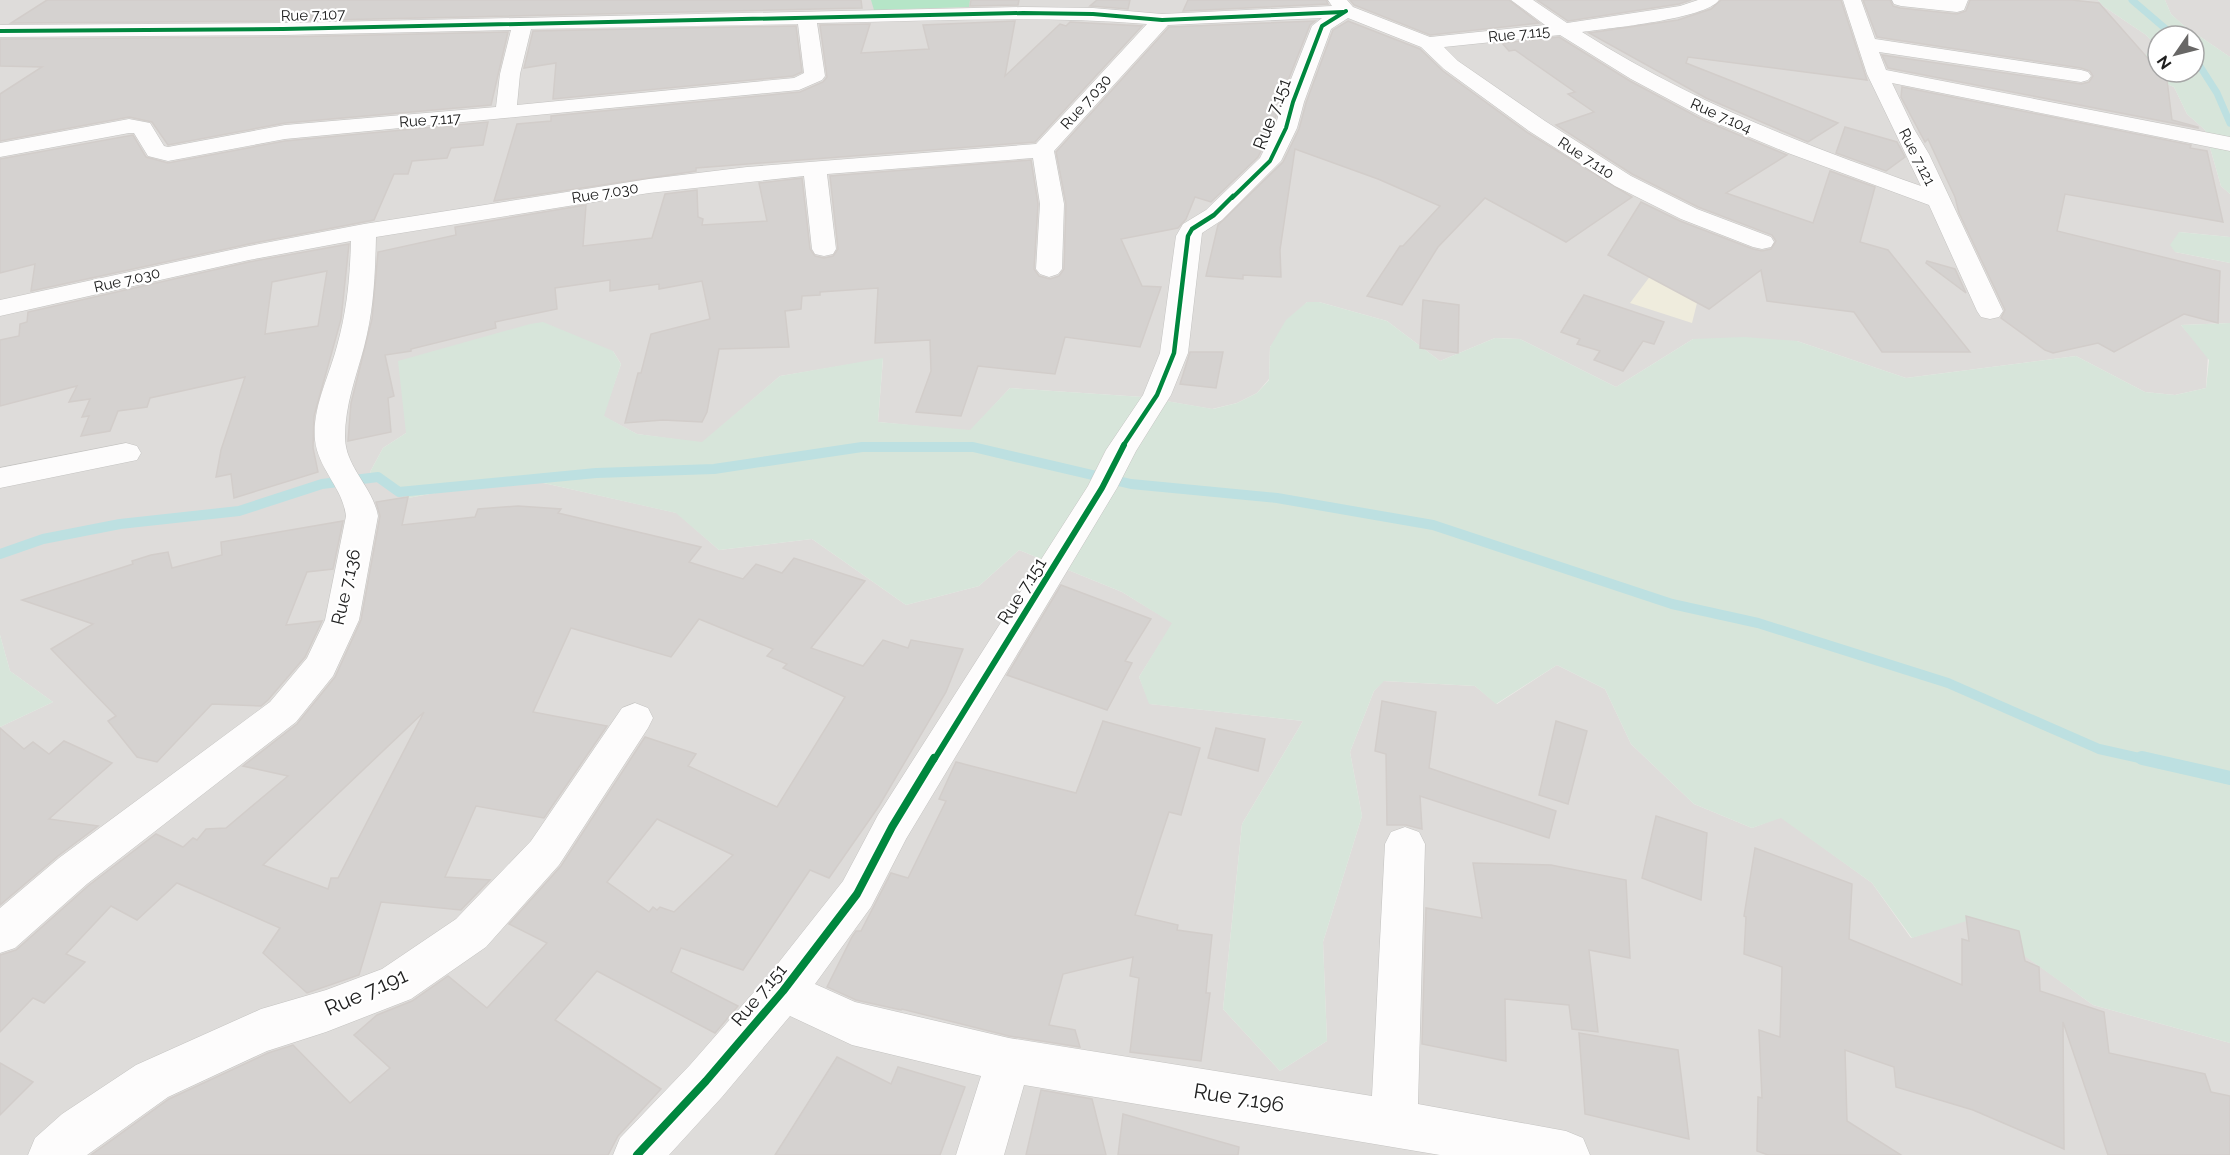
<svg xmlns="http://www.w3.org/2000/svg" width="2230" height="1155" font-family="Raleway,sans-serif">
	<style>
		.residential { fill: #dedcda }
		.farmland { fill: #efecdd }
		.wetland { fill: #d7e5da; fill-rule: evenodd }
		.pitch { fill: #b5e5c7 }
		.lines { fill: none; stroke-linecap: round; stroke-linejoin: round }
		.stream-far2 { stroke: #bde0e1; stroke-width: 7 }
		.stream-far1 { stroke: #bde0e1; stroke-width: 10 }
		.stream { stroke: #bde0e1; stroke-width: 14 }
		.building { fill: #d5d2d0; stroke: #d2cdca; stroke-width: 1.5; fill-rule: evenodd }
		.minor-casing { stroke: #c4c3c1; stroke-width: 1 }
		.minor { fill: #fdfcfc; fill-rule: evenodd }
		.cycleway-far3-casing { stroke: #fff; stroke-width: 6 }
		.cycleway-far2-casing { stroke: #fff; stroke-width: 8 }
		.cycleway-far1-casing { stroke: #fff; stroke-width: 10 }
		.cycleway-casing { stroke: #fff; stroke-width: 11 }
		.cycleway-far3 { stroke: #00873e; stroke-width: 4 }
		.cycleway-far2 { stroke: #00873e; stroke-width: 4.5 }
		.cycleway-far1 { stroke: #00873e; stroke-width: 6 }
		.cycleway { stroke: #00873e; stroke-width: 8 }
		.labels { text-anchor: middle; stroke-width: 4.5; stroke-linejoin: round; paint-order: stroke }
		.far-street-label { font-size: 15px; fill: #202020; stroke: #fff }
		.street-label { font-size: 18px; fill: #202020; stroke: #fff }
		.near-street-label { font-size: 21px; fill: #202020; stroke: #fff }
	</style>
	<rect width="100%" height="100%" fill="#efece9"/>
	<g class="residential">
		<polygon points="0,0 2098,0 2103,6 2146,35 2157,47 2145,56 2155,79 2174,87 2187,114 2205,130 2221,186 2230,194 2230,237 2179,232 2175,252 2230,263 2230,323 2181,325 2208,356 2206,388 2175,395 2145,392 2076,356 1906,378 1797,341 1693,339 1616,387 1520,339 1495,338 1440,361 1387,321 1319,302 1307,302 1270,347 1269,379 1257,393 1237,403 1212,409 1143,397 1010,388 970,431 878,422 883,359 780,376 702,443 637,434 603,416 621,364 613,351 406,433 383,448 370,472 408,498 511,479 539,482 677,513 719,550 812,539 906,605 979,586 1019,550 1122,592 1173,623 1139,677 1150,704 1303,721 1242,824 1223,1009 1280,1071 1327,1041 1323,942 1362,816 1350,752 1374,691 1383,681 1475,686 1497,704 1557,665 1605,689 1631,744 1694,804 1752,828 1781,817 1872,883 1911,938 1973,918 2093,1005 2230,1043 2230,1155 0,1155 0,727 53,702 10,671 0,635"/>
		<polygon points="2165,0 2230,0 2230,57 2183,25 2171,14"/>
	</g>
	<polygon class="farmland" points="1651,275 1699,295 1692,323 1630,303"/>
	<g class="wetland">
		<path d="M2098 0H2165L2171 14 2183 25 2230 57V194L2221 186 2205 130 2187 114 2174 87 2155 79 2145 55 2157 47 2146 35 2103 6ZM2158 36H2194V72H2158Z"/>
		<polygon points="2179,232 2230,237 2230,263 2175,252 2170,245"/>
		<polygon points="1307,302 1319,302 1387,321 1440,361 1495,338 1520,339 1616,387 1693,339 1744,337 1797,341 1906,378 2076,356 2145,392 2175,395 2206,388 2209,360 2181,325 2230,323 2230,1043 2093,1005 1973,919 1912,938 1872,883 1781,818 1752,828 1694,804 1631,744 1605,689 1557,665 1496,704 1475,686 1384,681 1374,691 1350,752 1362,816 1323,942 1327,1041 1280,1071 1223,1009 1242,824 1303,721 1149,704 1139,677 1172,623 1122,592 1019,550 979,586 906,605 812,539 719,550 676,513 539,482 511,479 408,498 370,472 383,448 406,433 398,361 530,324 543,322 613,351 621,364 604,416 637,434 702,442 780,376 883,358 878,422 970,430 1010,388 1143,397 1213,409 1237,403 1257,393 1269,380 1270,347 1286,320"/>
		<polygon points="0,635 10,671 53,702 0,727"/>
	</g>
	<polygon class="pitch" points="871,0 970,0 969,7 874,10"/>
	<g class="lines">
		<g class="stream-far2">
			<polyline points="2132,0 2174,36"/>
			<polyline points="2194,57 2217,93 2230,123"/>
		</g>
		<polyline class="stream-far1" points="0,554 43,539 120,524 239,511 322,484 378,477 399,492 596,473 714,469 862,447 973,447 1131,484 1277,498 1433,525 1672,604 1758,623 1948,683 2099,749 2148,760"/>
		<polyline class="stream" points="2142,758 2230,778"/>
	</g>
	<g class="building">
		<polygon points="47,0 861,0 862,8 283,21 11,23"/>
		<polygon points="971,0 1019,0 1018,5 970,6"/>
		<polygon points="1097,0 1130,0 1128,9 1090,6"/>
		<polygon points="1188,0 1326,0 1328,4 1183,11"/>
		<polygon points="1350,0 1509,0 1539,23 1430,35 1354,5"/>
		<polygon points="1537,0 1691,0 1679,4 1568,21"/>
		<polygon points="1721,0 1841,0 1867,80 1688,57 1686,63 1838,123 1808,142 1706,98 1589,33 1678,20 1711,9"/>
		<polygon points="1863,0 1890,0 1893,6 1900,8 1957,14 1966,11 1970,0 2072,0 2099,3 2167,80 2172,120 2198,127 2198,128 1888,68 1882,55 2081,84 2089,82 2093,76 2090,71 2081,68 1877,37"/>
		<polygon points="1015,21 1005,76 1060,24 1066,26 1070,22 1142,26 1035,142 696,168 696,171 494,201 517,124 551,121 551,116 800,92 823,82 827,77 820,25 870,24 861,53 929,49 923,25"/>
		<polygon points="1315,21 1310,25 1280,101 1273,127 1258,157 1211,202 1195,197 1186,219 1178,228 1121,239 1142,286 1161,287 1140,347 1065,337 1055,374 978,366 961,416 916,412 931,371 930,340 875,343 878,288 820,292 820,295 802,296 801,309 785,311 789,347 719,349 707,412 702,422 663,420 625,423 638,373 641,373 651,334 710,319 702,281 659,289 659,284 610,291 610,280 555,288 557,309 495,322 496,328 411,349 411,351 385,355 394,396 388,398 391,432 348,441 351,403 372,319 378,252 456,235 455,227 586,205 583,246 652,238 665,194 697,190 698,217 703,219 702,225 767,221 759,183 802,178 810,249 815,256 824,258 833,256 838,249 830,176 1031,160 1038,204 1034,269 1039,276 1050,279 1059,276 1064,269 1066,204 1056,152 1169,27"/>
		<polygon points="1348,21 1420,49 1443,71 1528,133 1632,197 1566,242 1485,198 1438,247 1402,305 1367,296 1400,246 1403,246 1440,206 1378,179 1295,149 1280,250 1281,277 1243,275 1243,279 1206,276 1218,225 1283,162 1299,129 1306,103 1333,30"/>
		<polygon points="796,26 802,72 793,76 553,99 556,63 524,68 533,31"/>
		<polygon points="508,32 491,105 285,123 168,145 152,122 129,117 0,141 0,94 42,67 0,66 0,39 283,37"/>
		<polygon points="1559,37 1630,81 1703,120 1787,155 1726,193 1813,223 1830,171 1875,187 1860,242 1888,250 1970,352 1882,352 1854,312 1767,301 1761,270 1709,309 1608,255 1641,202 1680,221 1753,249 1762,251 1771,249 1776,241 1772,235 1698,207 1632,174 1556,125 1594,112 1568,94 1575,92 1515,50 1509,51 1502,43"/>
		<polygon points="1902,87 2191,145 2190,148 2207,151 2223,222 2065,194 2057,231 2220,271 2218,323 2184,314 2114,352 2098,343 2053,353 2045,350 2001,318 2005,310 1959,213 1955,197 1928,139 1925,142 1901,97"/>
		<polygon points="488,122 483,145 451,148 447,158 412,161 408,174 394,174 374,220 249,244 31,291 35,264 0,273 0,159 133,135 146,157 168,163 285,141"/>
		<polygon points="1845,127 1897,142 1905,157 1886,171 1836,153"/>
		<path d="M349 244 341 319 314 416 313 448 318 472 234 498 231 474 216 477 221 450 245 377 150 398 147 407 118 411 110 431 81 436 89 416 82 417 90 399 69 402 77 386 0 406V340L19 336 20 324 27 322 28 312 249 262ZM327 271 318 326 265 334 272 282Z"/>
		<polygon points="1927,261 1955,269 1966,293 1926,263"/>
		<polygon points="1584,295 1664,322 1654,344 1643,341 1623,371 1594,360 1600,351 1577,344 1580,339 1561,332"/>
		<polygon points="1423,300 1459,305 1458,353 1420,348"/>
		<polygon points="1190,352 1223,352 1216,388 1180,384"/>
		<path d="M408 497 402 525 475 517 478 509 518 506 561 509 558 513 701 547 689 562 743 579 756 564 782 573 794 558 865 581 811 648 863 666 883 640 908 648 911 640 963 649 946 692 879 806 829 878 810 870 743 970 681 948 671 972 738 1006 715 1033 597 971 555 1020 661 1089 618 1136 608 1155H91L169 1099 268 1053 293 1045 350 1103 390 1068 354 1035 377 1015 412 1001 448 976 487 1008 547 943 509 924 561 866 645 737 696 754 688 766 777 807 845 697 783 668 787 664 767 656 773 649 699 619 671 657 571 628 533 712 607 726 544 818 476 806 445 877 490 880 461 910 381 902 359 975 307 993 263 953 280 928 177 883 137 920 111 906 66 954 85 962 44 1003 33 998 0 1032V955L16 950 88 886 156 834 183 847 193 838 197 840 206 829 226 828 288 776 243 766 297 724 335 677 361 620 380 516 376 502ZM424 712 338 878H331L328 889 263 865ZM657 819 733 855 674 912 660 907 657 910 653 907 649 912 607 882Z"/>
		<polygon points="343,521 333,569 307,572 286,625 322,621 305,657 268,700 261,706 212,704 157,762 137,757 108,721 116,716 51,649 93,624 22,600 133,564 132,561 151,555 168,552 172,568 222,555 221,542"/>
		<polygon points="1061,585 1151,619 1125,661 1132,663 1107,710 1007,675"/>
		<polygon points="1382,701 1436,712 1429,768 1556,811 1549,838 1420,796 1422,829 1406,825 1387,825 1386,754 1375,751"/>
		<polygon points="1103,721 1200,748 1181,815 1169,812 1135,915 1178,925 1177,930 1212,935 1206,993 1210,993 1201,1061 1130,1052 1139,978 1130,976 1133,957 1063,974 1049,1025 1075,1030 1080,1047 1009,1036 902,1009 901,1010 856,1000 827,987 852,937 856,931 861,931 891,873 908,878 946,801 939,799 956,762 1076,793"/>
		<polygon points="1556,721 1587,731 1568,804 1539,795"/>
		<polygon points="0,728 24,749 33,742 49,754 64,741 112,763 49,819 98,826 58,856 0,905"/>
		<polygon points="1216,728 1265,739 1258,771 1208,758"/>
		<polygon points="1656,816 1707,833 1701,900 1642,878"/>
		<polygon points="1755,848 1852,884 1849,939 1962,985 1962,939 1969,941 1966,916 2019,931 2025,961 2039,967 2040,991 2104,1012 2109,1053 2205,1074 2211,1092 2230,1096 2230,1155 2108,1155 2063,1022 2064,1149 1973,1110 1896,1087 1894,1067 1845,1050 1847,1121 1901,1155 1768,1155 1757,1151 1758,1097 1762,1098 1759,1030 1780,1037 1782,967 1744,954 1746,917 1744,916"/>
		<polygon points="1473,863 1551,865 1626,880 1630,958 1589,950 1598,1032 1572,1029 1569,1005 1505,999 1506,1061 1422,1044 1426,908 1482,918"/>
		<polygon points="1579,1033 1678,1050 1689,1139 1585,1114"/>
		<polygon points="837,1057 891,1084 898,1067 965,1087 940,1155 775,1155"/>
		<polygon points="0,1063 33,1082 0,1115"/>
		<polygon points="1041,1090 1092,1099 1106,1155 1026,1155"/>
		<polygon points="1123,1114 1239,1147 1238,1155 1118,1155"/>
	</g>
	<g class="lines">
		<defs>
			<g id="minor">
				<path d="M1328 0H1347L1353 7 1430 37 1545 25 1511 0H1533L1567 23 1680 6 1698 0H1719C1706 19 1609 28 1582 32 1692 102 1799 143 1921 186L1867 74 1843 0H1861L1875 39 2081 70 2088 72 2091 76 2088 80 2081 82 1879 52 1886 70 2230 137V151L1892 83 1914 129 1929 154 2003 311 1999 317 1990 319 1981 317 1977 311 1929 205 1788 153 1704 118 1631 79 1560 35 1444 47 1458 61 1545 121 1631 176 1697 209 1771 237 1774 242 1771 247 1762 249 1753 247 1681 219 1615 186 1529 131 1444 69 1421 47 1348 18 1331 29 1304 102 1297 128 1281 161 1222 220 1202 233 1188 353 1171 395 1136 451 1117 488 906 839 871 907 815 984 855 1002 1009 1038 1372 1096 1385 844 1391 832 1405 827 1419 832 1425 844 1418 1104 1566 1131 1583 1138 1590 1155H1440L1024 1085 1004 1155H956L981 1076 852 1045 790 1016 722 1097 669 1155H613L620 1138 690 1065 768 976 843 881 878 815 1088 486 1106 450 1143 395 1160 353 1176 236 1183 224 1206 210 1260 158 1275 128 1282 102 1312 26 1322 18 1168 25 1054 151 1064 204 1062 269 1058 274 1049 277 1040 274 1036 269 1040 204 1033 158 827 174 836 249 833 254 824 256 815 254 812 249 804 176 649 193 376 237C375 275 374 309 364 347 356 377 345 405 345 437 345 467 373 487 378 516L359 620 333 676 296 722 87 884 15 948 0 953V908L59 858 270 702 307 658 325 620 346 516C343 488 318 469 315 440 312 408 329 377 337 346 347 311 350 277 351 241L249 260 0 316V300L249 246 364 224 649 179 747 167 1036 144 1147 24C1037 15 927 21 817 23L825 76 822 80 799 90 285 139 168 161 148 156 134 133H129L0 157V143L129 119 150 123 164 146 168 147 285 125 496 107 500 74 511 30 283 35 0 37V25L283 23 1023 7 1093 8 1162 14 1332 6ZM798 24 804 73 794 78 517 105 520 74 531 29Z"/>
				<polygon points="1892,0 1968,0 1964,10 1957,12 1901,6 1894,4"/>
				<polygon points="126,443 137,446 141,453 137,460 0,488 0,468"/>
				<polygon points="635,703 648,708 653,718 648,728 559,865 486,947 411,999 326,1032 267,1051 168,1097 87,1155 28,1155 35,1138 62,1114 136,1065 261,1009 326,990 382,969 456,919 531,841 622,708"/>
			</g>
		</defs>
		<use href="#minor" class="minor-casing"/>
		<use href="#minor" class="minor"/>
		<defs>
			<g id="cycleway-far3">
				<polyline points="0,31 283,29 1023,13 1093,14 1162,20 1343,12"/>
				<polyline points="1232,198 1270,161 1286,128 1293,102 1322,26 1346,11"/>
			</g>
			<polyline id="cycleway-far2" points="1123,446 1157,395 1174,353 1188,236 1192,229 1214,215 1233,196"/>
			<polyline id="cycleway-far1" points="934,760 1102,488 1124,445"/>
			<polyline id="cycleway" points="637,1155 706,1081 783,991 857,894 892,827 934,758"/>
		</defs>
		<use href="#cycleway-far3" class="cycleway-far3-casing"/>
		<use href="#cycleway-far2" class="cycleway-far2-casing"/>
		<use href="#cycleway-far1" class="cycleway-far1-casing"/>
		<use href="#cycleway" class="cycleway-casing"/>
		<use href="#cycleway-far3" class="cycleway-far3"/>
		<use href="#cycleway-far2" class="cycleway-far2"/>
		<use href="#cycleway-far1" class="cycleway-far1"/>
		<use href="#cycleway" class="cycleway"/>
	</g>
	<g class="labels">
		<g class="far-street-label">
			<text transform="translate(313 15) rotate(-2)" y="5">Rue 7.107</text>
			<text transform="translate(1519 34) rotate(-6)" y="5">Rue 7.115</text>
			<text transform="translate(1086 102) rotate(-48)" y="5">Rue 7.030</text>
			<text transform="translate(1721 116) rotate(24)" y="5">Rue 7.104</text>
			<text transform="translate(430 120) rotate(-4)" y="5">Rue 7.117</text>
			<text transform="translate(1917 157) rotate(63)" y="5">Rue 7.121</text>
			<text transform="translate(1586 158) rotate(33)" y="5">Rue 7.110</text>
			<text transform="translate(605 193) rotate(-9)" y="5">Rue 7.030</text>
			<text transform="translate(127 280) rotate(-13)" y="5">Rue 7.030</text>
		</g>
		<g class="street-label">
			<text transform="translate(1272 114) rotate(-69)" y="6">Rue 7.151</text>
			<text transform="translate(346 587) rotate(-77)" y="6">Rue 7.136</text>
			<text transform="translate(1022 591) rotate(-58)" y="6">Rue 7.151</text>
			<text transform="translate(759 995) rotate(-50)" y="6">Rue 7.151</text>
		</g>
		<g class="near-street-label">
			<text transform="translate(366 992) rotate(-24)" y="7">Rue 7.191</text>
			<text transform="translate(1239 1098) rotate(9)" y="7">Rue 7.196</text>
		</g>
	</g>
	<g transform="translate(2176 54) rotate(235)"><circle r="28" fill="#ffffff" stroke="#a6a6a6" stroke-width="1.5"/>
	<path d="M0-4.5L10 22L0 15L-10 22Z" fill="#686766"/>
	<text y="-9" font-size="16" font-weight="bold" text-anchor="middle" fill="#202020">N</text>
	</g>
</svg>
